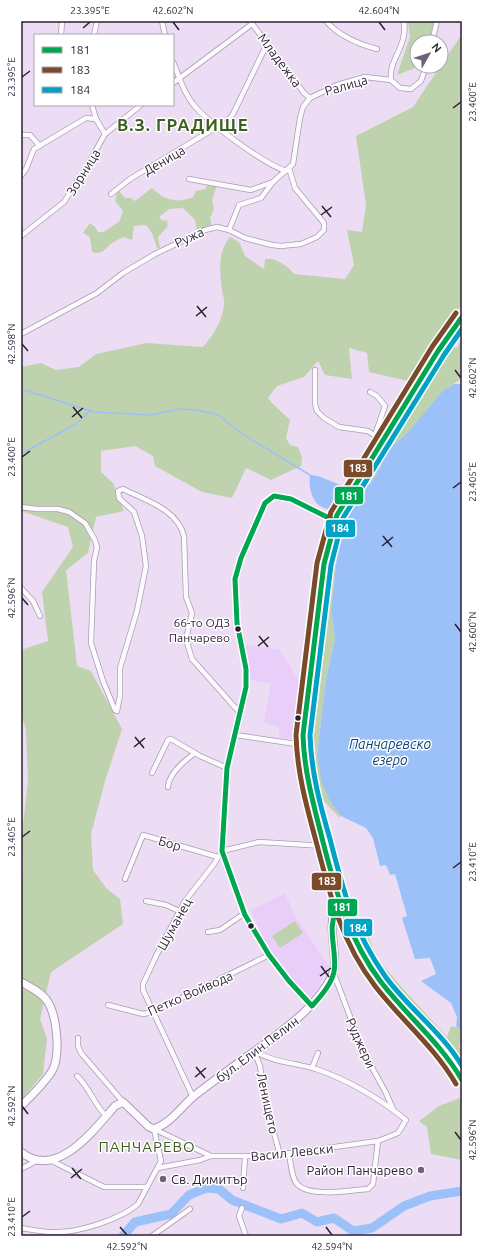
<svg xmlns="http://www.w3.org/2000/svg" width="483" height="1257" font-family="Ubuntu,sans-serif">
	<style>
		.built { fill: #eacefa }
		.green { fill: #bed2ae }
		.water { fill: #9cc1f9 }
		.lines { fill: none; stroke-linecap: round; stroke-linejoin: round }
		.stream { stroke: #9cc1f9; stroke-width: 1.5 }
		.river { stroke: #9cc1f9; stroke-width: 9 }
		.street-casing { stroke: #a99db0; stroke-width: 6 }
		.secondary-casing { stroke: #a99db0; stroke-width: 9 }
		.street { stroke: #fcfafe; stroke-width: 4.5 }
		.secondary { stroke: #fcfafe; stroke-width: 7 }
		.bus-1-casing { stroke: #fff; stroke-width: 8 }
		.bus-2-casing { stroke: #fff; stroke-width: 8 }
		.bus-3-casing { stroke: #fff; stroke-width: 8 }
		.bus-1 { stroke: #00a651; stroke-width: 5 }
		.bus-2 { stroke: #7a4b2a; stroke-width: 5 }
		.bus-3 { stroke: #02a2c6; stroke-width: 5 }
		.ticks { fill: none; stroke: #2c1e33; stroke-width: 1.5 }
		.bus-dot { fill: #2c1e33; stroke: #fff; stroke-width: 1.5 }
		.poi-dot { fill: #6f6177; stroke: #fff; stroke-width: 1.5 }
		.labels { text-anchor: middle; stroke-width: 3; stroke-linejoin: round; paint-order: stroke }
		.bus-label { font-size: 12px; fill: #2c1e33; stroke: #fff; text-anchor: end }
		.street-label { font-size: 13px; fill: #2c1e33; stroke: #fff }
		.poi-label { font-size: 13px; fill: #2c1e33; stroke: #fff; text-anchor: end }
		.water-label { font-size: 14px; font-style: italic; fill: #10467c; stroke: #fff }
		.quarter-label { font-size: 15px; letter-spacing: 1px; fill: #3c5f1f; stroke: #fff }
		.district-label { font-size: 17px; font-weight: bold; letter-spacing: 1px; fill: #3c5f1f; stroke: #fff }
		.line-badge { stroke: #fff; stroke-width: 1.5 }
		.badge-label { font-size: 11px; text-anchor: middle; font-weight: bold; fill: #fff }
		.neatline { fill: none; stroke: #2c1e33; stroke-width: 1.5 }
		.ticks-label { font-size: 10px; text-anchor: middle; fill: #2c1e33 }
	</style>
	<rect width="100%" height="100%" fill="#ecddf5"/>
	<g class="built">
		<polygon points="244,645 279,649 300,682 292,739 280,738 278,727 264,722 271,684 248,679"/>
		<polygon points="285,893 295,916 329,966 318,988 310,998 291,979 268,950 251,910"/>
	</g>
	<g class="green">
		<polygon points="408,21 434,21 429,42 417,42 417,66 420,66 397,75 410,37"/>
		<path d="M462 34V304L412 382 369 372 367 353 349 348 352 379 325 375 318 361 304 377 277 386 268 398 272 403 290 420 286 438 290 445 298 447 302 457 301 466 271 480 246 468 232 498 202 492 155 466 153 456 135 446 101 451V472L113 483 124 511 96 517 88 553 66 570 77 666 91 671 122 729 106 778 91 834 93 870 106 888 120 899 123 924 51 972 40 1019 47 1039 43 1074 23 1098 21 1099V882L23 871 22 834 28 780 26 730 21 713V650L48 641 42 592 73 547 68 527 21 511V367L41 363 56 370 79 367 96 354 147 343 203 347C213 336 222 321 224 306 225 301 223 295 222 290 220 272 217 252 230 237L239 242 245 256 264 269 265 259C275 257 288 266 294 274L345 279 354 265 347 230 362 232 366 205 356 136 413 107Z"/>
		<path d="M209 183 217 185 212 200 214 209 210 218 212 227 197 231 195 220 183 208 169 209 159 217 163 221 167 220 168 226 158 237 160 248H157L152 233 146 225 134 226 132 240 123 237 112 243 102 252 96 253 92 252 90 237 83 233 90 223 95 227 98 232C107 234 111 225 119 222L123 211 115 201 118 190 125 198H131L135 201 152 188C164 200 177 204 193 197L196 191 205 189Z"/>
		<polygon points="462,338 462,378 449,387 409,431 385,453 381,460 381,466 370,485 364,482 389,438 451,346 457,348"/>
		<polygon points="337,535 337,556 331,609 335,639 326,679 317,755 331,803 341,816 339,817 314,791 308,752 309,725 318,668 326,567"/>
		<path d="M342 898 347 904 357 925 366 931 377 958 404 990 447 1037 451 1026 462 1029 459 1047 462 1049V1062C439 1034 410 1013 387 985 366 958 354 930 342 898Z"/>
		<polygon points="295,921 303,933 280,948 272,936"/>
		<polygon points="460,1098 462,1105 462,1160 431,1154 427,1127 419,1121 439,1106"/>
	</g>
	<path class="water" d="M454 384H461L462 386V1029L456 1027 457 1017 451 1003 421 981 436 974 430 958 415 959 402 918 407 916 395 874 390 875 386 865 380 866 373 838 366 828 341 816 331 803 322 783 317 755 326 679 335 639 331 609 337 556V535L345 513 340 500H337L331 509C313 509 308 489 310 475L318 476 343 486 345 491 355 497 364 482 370 485 381 466V460L385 453 409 431 443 391Z"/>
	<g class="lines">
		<g class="stream">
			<polyline points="21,389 94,412 150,415 180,409 198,410 218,415 244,435 310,475"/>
			<polyline points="21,454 76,424 90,411"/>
		</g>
		<polyline class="river" points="123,1236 135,1222 171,1214 189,1195 206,1188 219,1189 232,1200 281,1219 302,1213 317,1222 334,1218 353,1231 372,1228 404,1206 430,1196 462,1191"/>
		<defs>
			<g id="street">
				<polyline points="162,21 165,35"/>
				<polyline points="250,21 304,93 310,98"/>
				<path d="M326 21C339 36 358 44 377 49"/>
				<polyline points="61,35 62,21"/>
				<polyline points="94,35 97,21"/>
				<polyline points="432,42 437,21"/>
				<path d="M173 62C179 76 183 92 193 104 207 122 264 164 286 171"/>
				<path d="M391 80C388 60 408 47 404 21"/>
				<polyline points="391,80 400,88 411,89 421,81 426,66"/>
				<polyline points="173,83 252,24"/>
				<polyline points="92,105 96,119"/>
				<polyline points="221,130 233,114 267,44"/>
				<polyline points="21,135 30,135 40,146"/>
				<polyline points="21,176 26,169 34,149 86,118 96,119 105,134"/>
				<polyline points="189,179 251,190 273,182 293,164 300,118 303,107 310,98 337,85 365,77 391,80"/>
				<polyline points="111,194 130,179 217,127"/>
				<polyline points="229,230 239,205 261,198 273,182"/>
				<polyline points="21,236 64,202 87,166 105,134 141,105"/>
				<polyline points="21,334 97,293 123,273 155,254 205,230 217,227 229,230 245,238 272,245 281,246 301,244 317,237 324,230 324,223 295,188 289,168"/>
				<polyline points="315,370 315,404 317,411 324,418 339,427 368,431 383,441"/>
				<polyline points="370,392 377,396 385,406 375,435"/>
				<path d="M21 507 37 509H58L69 512 85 523 95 540 97 547 94 561 91 643 103 681 115 710 117 711 120 695V668L137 611 146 566 142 536 134 512 119 498 118 491 123 489C145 500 179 510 184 537L186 597 192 613 186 639 192 659 240 713"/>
				<polyline points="21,588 33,601 40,616"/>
				<polyline points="235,735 303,745"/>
				<polyline points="152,773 168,740 171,739 200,756 227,768"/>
				<path d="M168 787C169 773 184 761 195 753"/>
				<polyline points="125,879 143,835 218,857"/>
				<polyline points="146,901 166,905 179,911"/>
				<polyline points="208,932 220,930 242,915 245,915"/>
				<polyline points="334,974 363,1051 386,1093 393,1109"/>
				<polyline points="108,1005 143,1014 153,1012 269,955"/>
				<path d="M312 1006 289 981 269 955 245 915 222 851 227 768 246 687V669L237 623 235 579 241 558 265 503C269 500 272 495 278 496 292 497 322 514 335 521"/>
				<polyline points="78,1038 78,1046 81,1053 123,1102"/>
				<polyline points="254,1051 260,1066 265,1100 280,1155"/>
				<polyline points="312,1068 318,1053"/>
				<path d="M77 1076C89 1087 94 1104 106 1116"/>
				<polyline points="193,1097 143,990 143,984 157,954 185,901 214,864 222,851 259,842 325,846"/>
				<path d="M154 1129 211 1156H269L378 1141 398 1133 406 1120C380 1099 348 1080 316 1069 295 1063 273 1062 254 1051"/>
				<path d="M289 1153C291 1163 291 1177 297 1184 310 1198 350 1190 368 1189L373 1184 378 1141"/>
				<polyline points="50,1160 104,1187 147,1187"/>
				<polyline points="158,1168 200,1160 211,1156"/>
				<polyline points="21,1169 36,1161"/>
				<polyline points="243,1188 245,1157"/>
				<polyline points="242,1208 239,1216 246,1236"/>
				<path d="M21 1228C33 1230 46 1233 58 1232 80 1232 121 1219 138 1204L161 1161 154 1129"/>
				<polyline points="152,1236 190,1209"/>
			</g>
			<g id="secondary">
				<polyline points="462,317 438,351 337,515 329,541 324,564 303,735 304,761 310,793 340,906 358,948 381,982 428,1033 451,1061 462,1080"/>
				<path d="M21 982C30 987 43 993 48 1002 57 1017 61 1056 52 1071 44 1084 31 1096 21 1106"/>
				<path d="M21 1152C56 1181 94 1130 115 1106L123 1102 149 1127 154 1129C171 1123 181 1107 194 1096 217 1078 241 1061 265 1044 291 1024 315 1007 331 978 342 959 322 919 340 906"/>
			</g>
		</defs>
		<use href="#street" class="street-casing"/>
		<use href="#secondary" class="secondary-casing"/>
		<use href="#street" class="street"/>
		<use href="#secondary" class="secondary"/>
		<defs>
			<g id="bus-1">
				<path d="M462 317 438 351 337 515 324 564 303 735C304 772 314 806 323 842 336 892 349 940 381 982 407 1016 440 1042 462 1080"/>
				<path d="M335 521 291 499 274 496 265 503 241 558 235 579 237 623 246 669V687L227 768 222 851 245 915 269 955 289 981 312 1006C320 997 331 985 334 972 338 950 324 925 340 906"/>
			</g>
			<path id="bus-2" d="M456 1084C434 1046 401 1020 375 986 342 943 330 896 317 845 307 808 297 773 296 735L317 563 331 512 432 347 456 313"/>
			<path id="bus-3" d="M462 329 444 355 343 518 331 565 310 735C311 771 320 805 330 839 344 893 353 930 385 976 408 1008 442 1032 462 1066"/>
		</defs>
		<use href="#bus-1" class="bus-1-casing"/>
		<use href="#bus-2" class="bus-2-casing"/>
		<use href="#bus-3" class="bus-3-casing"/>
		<use href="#bus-1" class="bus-1"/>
		<use href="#bus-2" class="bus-2"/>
		<use href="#bus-3" class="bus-3"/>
	</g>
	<path class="ticks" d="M173 22 179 30M379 22 385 30M83 28 90 22M22 77 30 71M453 108 461 102M322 206 331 217M321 215 332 207M197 306 206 317M196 316 207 307M22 344 28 351M455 370 461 378M73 407 82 418M72 417 83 408M22 457 30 451M453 488 461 482M383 536 392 547M382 546 393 537M22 598 28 605M455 624 461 632M259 636 268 647M258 646 269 637M135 737 144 748M134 747 145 738M22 837 30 831M453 868 461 862M321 966 329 977M320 976 331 968M196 1067 205 1078M195 1077 206 1068M22 1106 28 1114M455 1132 461 1140M72 1168 81 1179M71 1178 82 1169M22 1217 30 1211M120 1227 127 1235M326 1227 332 1235"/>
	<g class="bus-dot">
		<circle cx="238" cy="629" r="3.5"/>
		<circle cx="298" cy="718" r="3.5"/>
		<circle cx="251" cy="926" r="3.5"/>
	</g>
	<g class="poi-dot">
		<circle cx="421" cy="1170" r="4"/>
		<circle cx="163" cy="1179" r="4"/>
	</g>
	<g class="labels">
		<g class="bus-label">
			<text x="230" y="627">66-то ОДЗ<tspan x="230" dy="15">Панчарево</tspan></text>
		</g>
		<g class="street-label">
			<text transform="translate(280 60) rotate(53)" y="5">Младежка</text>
			<text transform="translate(346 85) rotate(-16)" y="5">Ралица</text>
			<text transform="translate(164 160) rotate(-30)" y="5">Деница</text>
			<text transform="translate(83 172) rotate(-58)" y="5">Зорница</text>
			<text transform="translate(189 237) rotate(-25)" y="5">Ружа</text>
			<text transform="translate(170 843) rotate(17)" y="5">Бор</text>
			<text transform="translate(174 924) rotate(-61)" y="5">Шуманец</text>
			<text transform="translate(190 993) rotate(-24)" y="5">Петко Войвода</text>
			<text transform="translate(361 1043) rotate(66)" y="5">Руджери</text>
			<text transform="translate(257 1049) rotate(-37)" y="5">бул. Елин Пелин</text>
			<text transform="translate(268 1103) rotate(78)" y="5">Ленището</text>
			<text transform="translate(292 1152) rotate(-6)" y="5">Васил Левски</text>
		</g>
		<g class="poi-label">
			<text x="413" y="1175">Район Панчарево</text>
			<text x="171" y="1184" text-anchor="start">Св. Димитър</text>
		</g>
		<g class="water-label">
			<text x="390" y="749">Панчаревско<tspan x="390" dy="16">езеро</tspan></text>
		</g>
		<g class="quarter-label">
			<text x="147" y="1152">ПАНЧАРЕВО</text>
		</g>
		<g class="district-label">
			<text x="183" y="131">В.З. ГРАДИЩЕ</text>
		</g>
	</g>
	<g class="line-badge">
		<rect x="343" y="459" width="30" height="19" rx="4" fill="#7a4b2a"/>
		<rect x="334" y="486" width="30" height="19" rx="4" fill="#00a651"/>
		<rect x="325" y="519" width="31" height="19" rx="4" fill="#02a2c6"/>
		<rect x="311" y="872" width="31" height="19" rx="4" fill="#7a4b2a"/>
		<rect x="327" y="898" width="31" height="19" rx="4" fill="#00a651"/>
		<rect x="343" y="918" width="30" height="19" rx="4" fill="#02a2c6"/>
	</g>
	<g class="badge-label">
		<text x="358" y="472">183</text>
		<text x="349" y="500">181</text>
		<text x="340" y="532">184</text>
		<text x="327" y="885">183</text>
		<text x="342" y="911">181</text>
		<text x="358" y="932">184</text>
	</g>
	<rect width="483" height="1257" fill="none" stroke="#ffffff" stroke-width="44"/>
	<rect x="34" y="34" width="140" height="72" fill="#ffffff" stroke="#aba5ad"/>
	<rect x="42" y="47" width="20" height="6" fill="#00a651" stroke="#aba5ad"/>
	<text x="70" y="54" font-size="12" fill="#2c1e33">181</text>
	<rect x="42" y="67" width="20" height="6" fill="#7a4b2a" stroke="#aba5ad"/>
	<text x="70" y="74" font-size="12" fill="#2c1e33">183</text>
	<rect x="42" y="87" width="20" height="6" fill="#02a2c6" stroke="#aba5ad"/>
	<text x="70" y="94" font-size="12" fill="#2c1e33">184</text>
	<g transform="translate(429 54) rotate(51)"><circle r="19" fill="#ffffff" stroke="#aba5ad"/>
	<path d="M0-3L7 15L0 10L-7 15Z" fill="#6f6177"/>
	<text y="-6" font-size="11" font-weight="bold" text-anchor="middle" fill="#2c1e33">N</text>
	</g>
	<rect x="22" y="22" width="439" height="1213" class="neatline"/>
	<g class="ticks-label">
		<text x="90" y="14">23.395°E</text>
		<text x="173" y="14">42.602°N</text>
		<text x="379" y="14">42.604°N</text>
		<text transform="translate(11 77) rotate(-90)" y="4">23.395°E</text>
		<text transform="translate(472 102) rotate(-90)" y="4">23.400°E</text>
		<text transform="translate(11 344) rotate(-90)" y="4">42.598°N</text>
		<text transform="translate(472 378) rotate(-90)" y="4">42.602°N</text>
		<text transform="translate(11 457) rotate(-90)" y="4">23.400°E</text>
		<text transform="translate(472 482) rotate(-90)" y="4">23.405°E</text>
		<text transform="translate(11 598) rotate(-90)" y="4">42.596°N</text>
		<text transform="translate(472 632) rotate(-90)" y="4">42.600°N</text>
		<text transform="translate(11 837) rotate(-90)" y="4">23.405°E</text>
		<text transform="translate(472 862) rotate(-90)" y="4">23.410°E</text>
		<text transform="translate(11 1106) rotate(-90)" y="4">42.592°N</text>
		<text transform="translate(472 1140) rotate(-90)" y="4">42.596°N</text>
		<text transform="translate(11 1217) rotate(-90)" y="4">23.410°E</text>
		<text x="127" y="1250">42.592°N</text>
		<text x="332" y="1250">42.594°N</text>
	</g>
</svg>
